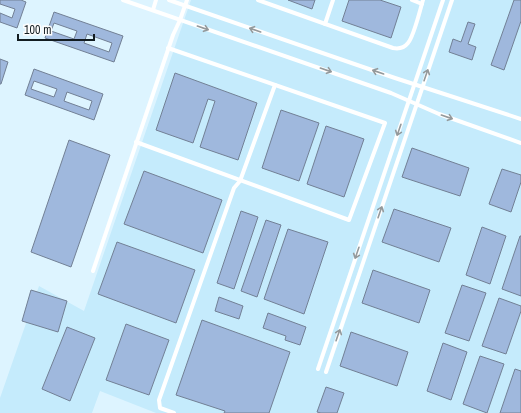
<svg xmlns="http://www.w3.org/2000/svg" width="521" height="413" font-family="'Archivo Narrow',sans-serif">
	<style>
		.built { fill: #c5ebfc }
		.building { fill: #9fb8dd; stroke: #728095; fill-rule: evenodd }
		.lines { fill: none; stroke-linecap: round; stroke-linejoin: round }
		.street { stroke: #fff; stroke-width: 4 }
		.oneway { stroke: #94999b }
	</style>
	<rect width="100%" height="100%" fill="#ddf4ff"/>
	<polygon class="built" points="191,0 521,0 521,413 156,413 100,391 92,413 0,413 0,398 39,286 84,311"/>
	<g class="building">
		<polygon points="0,0 21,0 26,2 17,28 0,22 0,13 12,18 15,9 0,4"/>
		<polygon points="288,0 315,0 312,9"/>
		<polygon points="349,0 380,0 401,7 391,38 342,21"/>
		<polygon points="514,0 521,0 521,21 504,70 491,65"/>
		<path d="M54 12 123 36 114 62 45 38ZM54 23 77 31 74 39 51 31ZM87 34 112 43 109 52 84 43Z"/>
		<polygon points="468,22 475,24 468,44 476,47 472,60 449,52 453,39 461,42"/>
		<polygon points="0,59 8,62 1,84 0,84"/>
		<path d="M34 69 103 94 94 120 25 95ZM34 81 57 89 54 97 31 89ZM67 92 92 101 89 110 64 101Z"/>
		<polygon points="175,73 257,103 238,160 200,147 215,101 208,99 193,143 156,130"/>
		<polygon points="281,110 319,123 299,181 262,168"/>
		<polygon points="326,126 364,139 344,197 307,184"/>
		<polygon points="69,140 110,155 71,267 31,252"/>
		<polygon points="412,148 469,168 460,196 402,177"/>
		<polygon points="502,169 521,175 521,182 511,212 489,204"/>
		<polygon points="144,171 222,200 203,253 124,224"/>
		<polygon points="394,209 451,228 439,262 382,242"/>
		<polygon points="241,211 258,217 234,289 217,283"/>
		<polygon points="266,220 281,225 257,297 241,291"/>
		<polygon points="482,227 506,236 490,284 466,275"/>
		<polygon points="288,229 328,242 304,314 264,299"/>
		<polygon points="520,236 521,236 521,296 502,289"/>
		<polygon points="117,242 195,270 176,323 98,294"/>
		<polygon points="373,270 430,290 419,323 362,303"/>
		<polygon points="462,285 486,293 469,341 445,333"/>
		<polygon points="31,290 67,301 58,332 22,321"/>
		<polygon points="219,297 243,306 239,319 215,311"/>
		<polygon points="499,298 521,306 521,311 506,354 482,346"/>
		<polygon points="268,313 306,327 300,345 285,340 286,336 263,328"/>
		<polygon points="202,320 290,352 269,413 224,413 225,411 176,395"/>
		<polygon points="126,324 169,340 149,395 106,380"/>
		<polygon points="67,327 95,338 70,401 42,389"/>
		<polygon points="351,332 408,352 397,386 340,366"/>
		<polygon points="443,343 467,352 451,400 427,391"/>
		<polygon points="480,356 504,364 487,413 463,404"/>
		<polygon points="515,369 521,371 521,413 500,413"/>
		<polygon points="326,387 344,393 337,413 321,413 317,412"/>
	</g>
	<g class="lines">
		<g class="street">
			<polyline points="123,0 391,93 439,114 521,143"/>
			<polyline points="169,0 395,78 521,119"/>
			<path d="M258 0 393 48C398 49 404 48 408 43 414 36 420 10 423 0"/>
			<polyline points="412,0 422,4"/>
			<polyline points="153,10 156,0"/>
			<polyline points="325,24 333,0"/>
			<polyline points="136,142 349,220 385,123 168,48"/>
			<polyline points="93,271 173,35 180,20 187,0"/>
			<polyline points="318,369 443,0"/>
			<polyline points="326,372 452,0"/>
			<polyline points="174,413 160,408 159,400 234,188 240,181 275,85"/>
		</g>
	</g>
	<defs><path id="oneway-shaft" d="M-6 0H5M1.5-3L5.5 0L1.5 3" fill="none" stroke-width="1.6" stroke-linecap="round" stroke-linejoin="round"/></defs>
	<g class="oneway">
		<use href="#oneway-shaft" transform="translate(203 28) rotate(19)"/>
		<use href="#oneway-shaft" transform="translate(255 30) rotate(-161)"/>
		<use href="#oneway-shaft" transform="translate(326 70) rotate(19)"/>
		<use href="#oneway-shaft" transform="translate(378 72) rotate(-161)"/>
		<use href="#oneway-shaft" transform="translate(426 75) rotate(-71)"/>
		<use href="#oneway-shaft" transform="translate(447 117) rotate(19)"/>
		<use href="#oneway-shaft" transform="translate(399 130) rotate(109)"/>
		<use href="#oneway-shaft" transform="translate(380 212) rotate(-71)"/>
		<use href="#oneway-shaft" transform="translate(357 253) rotate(109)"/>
		<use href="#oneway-shaft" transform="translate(338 335) rotate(-71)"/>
	</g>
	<path d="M18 34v6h76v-6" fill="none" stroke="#121c21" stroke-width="2"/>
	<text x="24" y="34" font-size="12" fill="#121c21" stroke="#fdfdfd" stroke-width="3" paint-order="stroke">100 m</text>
</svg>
